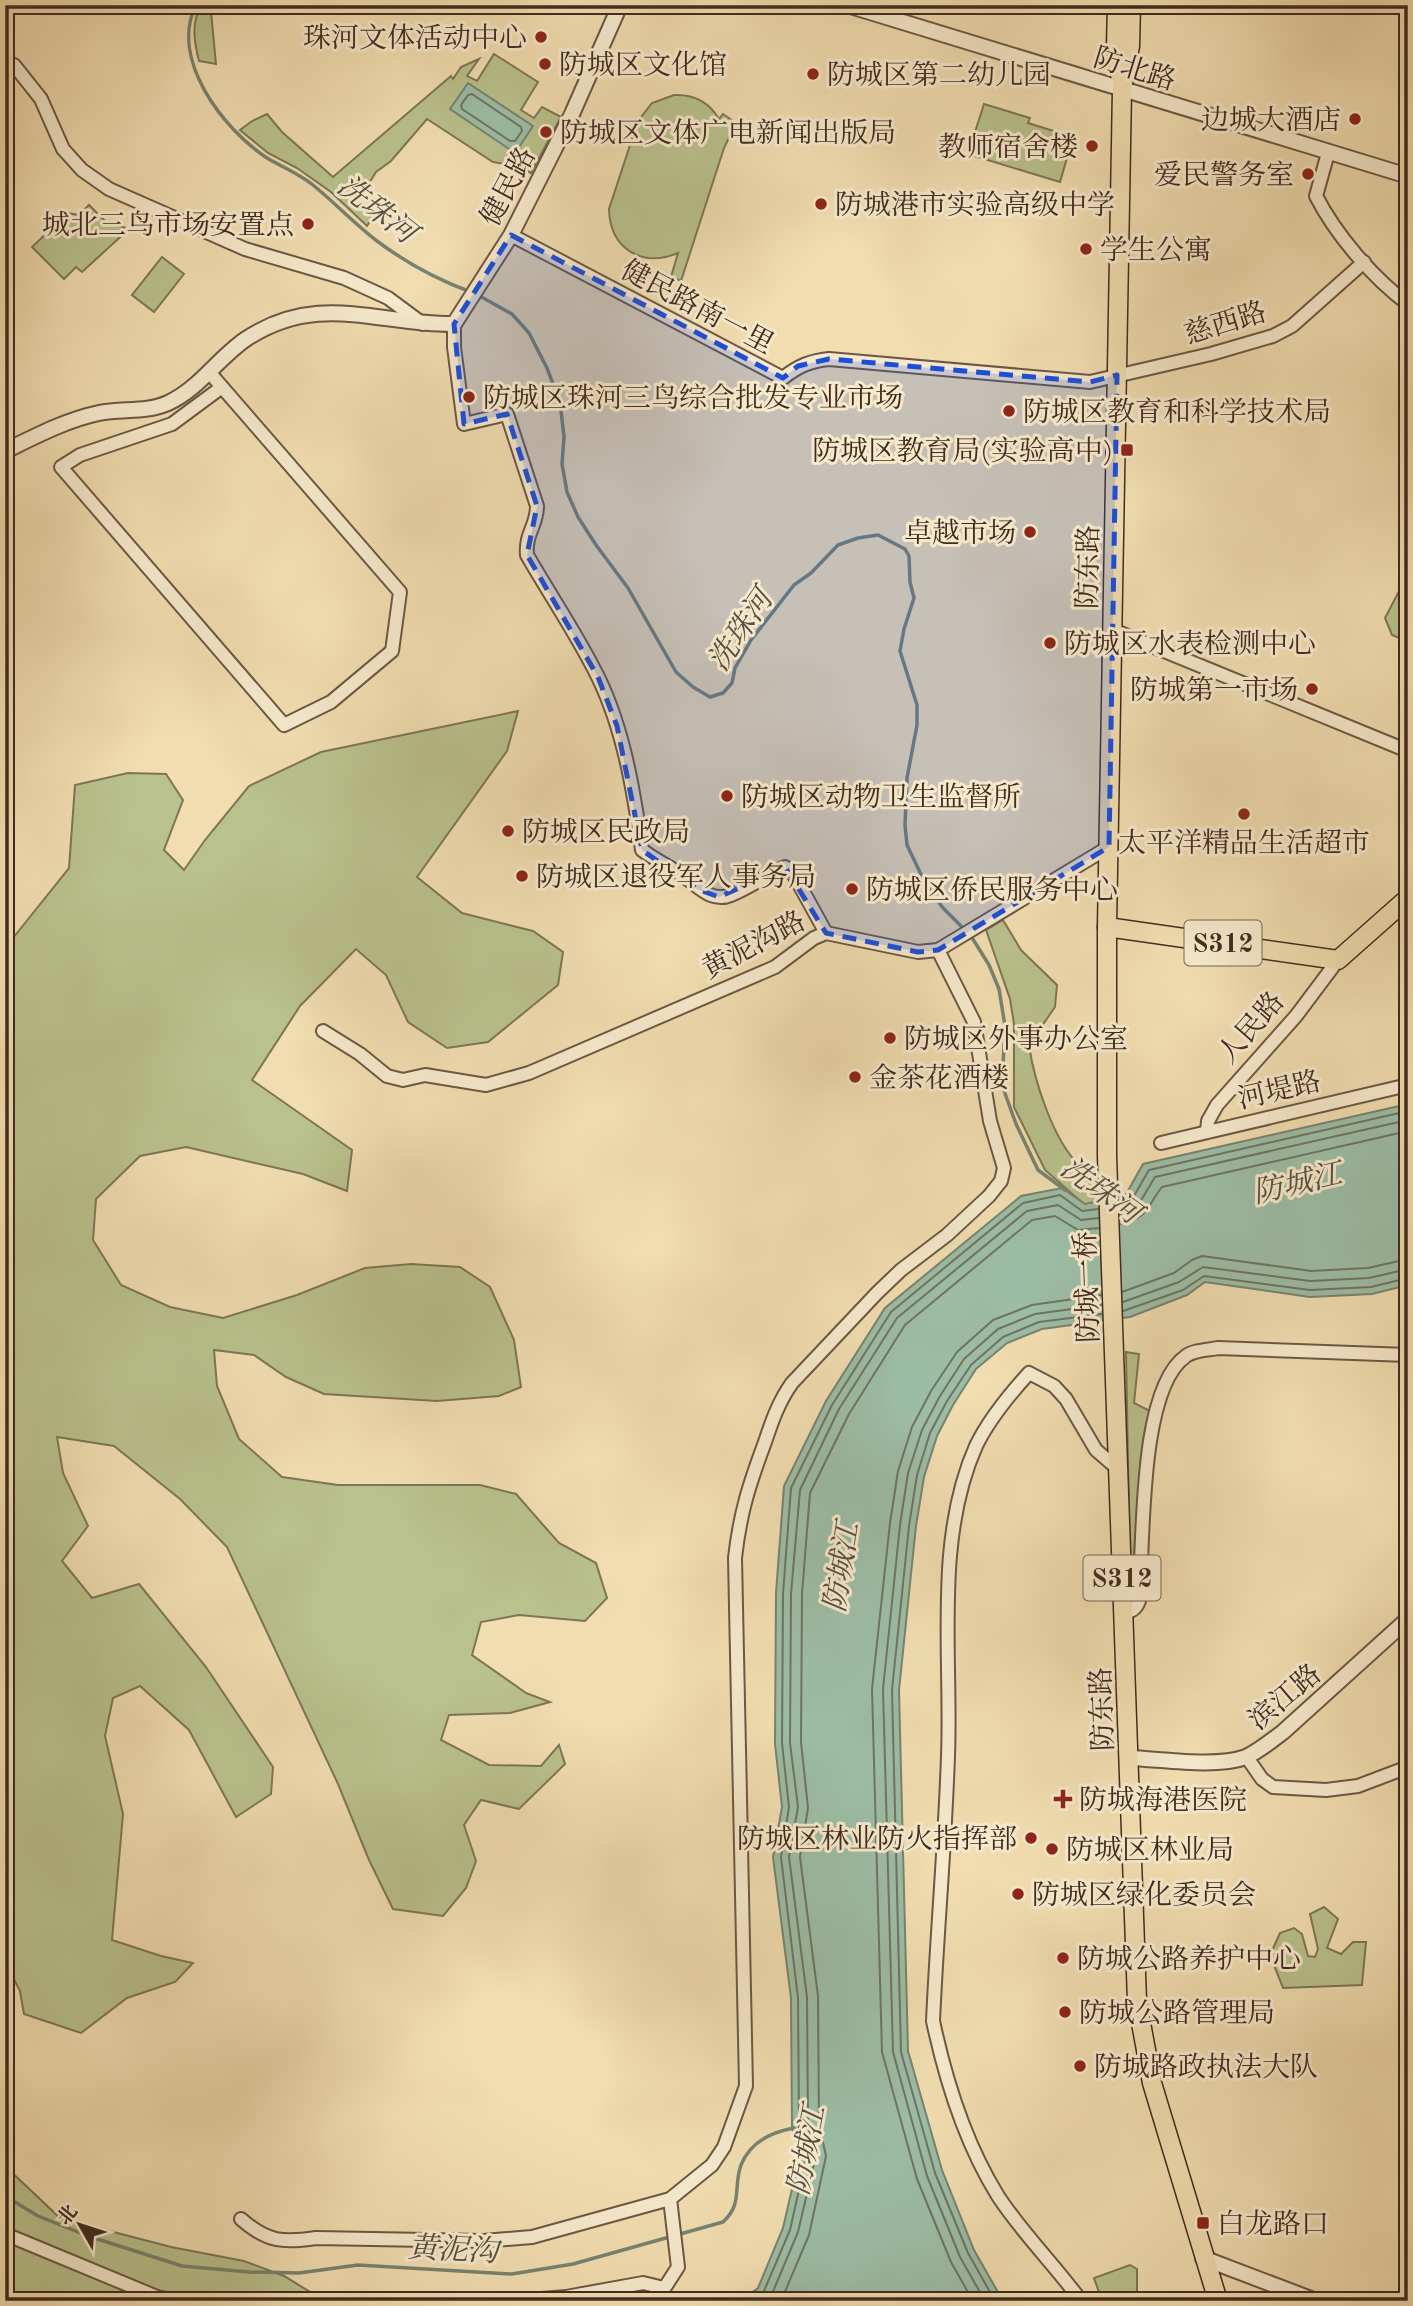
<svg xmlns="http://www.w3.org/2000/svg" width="1413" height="2306" font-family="'Old Standard TT','Noto Serif SC',serif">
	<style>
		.green { fill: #b9c18c; stroke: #7d7656; stroke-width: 2 }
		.water { fill: #9cbda5; stroke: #788370; stroke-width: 2 }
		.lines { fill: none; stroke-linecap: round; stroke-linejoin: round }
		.shore { stroke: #6e7462; stroke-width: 2 }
		.stream { stroke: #788370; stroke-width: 3.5 }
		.minor-casing { stroke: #6d5844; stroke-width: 16 }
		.tertiary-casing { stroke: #6d5844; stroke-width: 18 }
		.primary-casing { stroke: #412b20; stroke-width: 21 }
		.minor { stroke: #f6e9cc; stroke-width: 12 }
		.tertiary { stroke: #f6e9cc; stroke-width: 14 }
		.primary { stroke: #f1ddb0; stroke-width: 18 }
		.marked { fill: #1d4ed8; fill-opacity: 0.2; stroke: #1d4ed8; stroke-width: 5; stroke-dasharray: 14 9; stroke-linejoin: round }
		.poi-dot { fill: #8f2418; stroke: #f6e9cc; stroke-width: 2.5 }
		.labels { text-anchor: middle; stroke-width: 6; stroke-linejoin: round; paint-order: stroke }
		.shield { fill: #f6e9cc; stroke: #776454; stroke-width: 2 }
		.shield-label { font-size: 26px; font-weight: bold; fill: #412b20 }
		.poi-label { font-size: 28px; fill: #412b20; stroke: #f6e9cc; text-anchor: start }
		.street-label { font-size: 28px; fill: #412b20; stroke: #f6e9cc }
		.water-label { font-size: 30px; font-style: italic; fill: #585041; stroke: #f6e9cc }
	</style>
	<rect width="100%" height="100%" fill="#f1ddb0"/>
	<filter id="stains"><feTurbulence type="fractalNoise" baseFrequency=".00286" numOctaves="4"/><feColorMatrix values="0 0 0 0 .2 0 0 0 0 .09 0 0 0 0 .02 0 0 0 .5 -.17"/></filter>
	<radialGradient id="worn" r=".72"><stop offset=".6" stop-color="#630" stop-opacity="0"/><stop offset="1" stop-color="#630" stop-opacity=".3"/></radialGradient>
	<g class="green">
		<path d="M201 5H215L211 12 216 64 199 61C194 41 191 24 201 5Z"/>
		<polygon points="494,54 538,82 521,110 534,118 542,107 561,117 531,173 521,167 493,162 427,119 391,161 376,172 357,203 372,218 367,226 331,192 297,168 268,153 240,130 252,121 267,114 282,132 333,177 451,76 453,79 461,67 479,59 467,76 477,81"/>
		<path d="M674 95C694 94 709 102 719 119L723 114 736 123 724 148 681 281 671 277 678 253C642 268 610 249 609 209L638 121 652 103Z"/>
		<polygon points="984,104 1030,118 1028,123 1060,133 1054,153 1067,158 1060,182 968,154"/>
		<polygon points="89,205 105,221 129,229 82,272 76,267 64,279 32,247 68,213 79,215"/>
		<polygon points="162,257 184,274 154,312 132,295"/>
		<polygon points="1408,574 1408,641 1406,641 1392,635 1385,618"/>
		<polygon points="518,711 507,751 417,877 462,913 533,931 563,952 558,985 488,1042 447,1048 408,1022 386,975 356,949 300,1006 252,1080 352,1150 347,1191 303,1174 186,1147 140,1156 96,1199 93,1240 121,1285 170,1307 223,1318 297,1295 365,1268 411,1264 460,1267 490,1287 514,1340 521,1387 499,1396 437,1401 324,1394 286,1377 254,1355 214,1350 217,1386 239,1439 282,1477 338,1485 480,1485 516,1494 559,1543 596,1563 607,1598 585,1621 519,1615 481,1622 472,1655 526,1693 550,1702 510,1713 449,1715 441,1740 489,1765 541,1766 559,1745 565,1764 519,1809 481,1800 464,1825 476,1861 466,1888 443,1916 393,1909 369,1860 338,1784 227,1547 180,1499 114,1446 57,1437 63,1473 88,1526 62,1561 92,1598 139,1584 206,1667 273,1767 271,1794 236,1817 189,1730 140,1686 113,1698 105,1736 123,1814 112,1940 161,1956 193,1963 175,1982 127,1998 81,2033 24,2014 20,1991 5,1962 5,948 69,868 75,785 128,773 166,774 183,800 164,850 184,870 205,840 249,786 321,752"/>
		<path d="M1003 920 1021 950 1057 985 1055 1007 1029 1045C1034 1080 1053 1140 1079 1165 1084 1170 1091 1174 1097 1178L1098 1201 1085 1205 1045 1170 1014 1107V1024L1010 999 986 930Z"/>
		<polygon points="1126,1352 1139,1354 1134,1403 1150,1411 1143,1445 1133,1570 1130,1569"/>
		<polygon points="1324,1907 1338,1919 1327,1948 1341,1954 1353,1942 1366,1942 1362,1985 1283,1988 1270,1955 1280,1933 1294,1928 1302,1934 1308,1956 1315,1957 1318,1949 1310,1914"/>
		<polygon points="5,2166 60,2218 171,2247 244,2261 284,2276 325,2301 5,2301"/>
		<polygon points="1130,2265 1137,2269 1137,2301 1102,2301 1094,2278"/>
	</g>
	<g class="water">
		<polygon points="468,83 533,126 515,153 450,109"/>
		<polygon points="1408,1104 1408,1285 1372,1294 1310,1297 1205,1282 1187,1295 1130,1317 1042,1329 1007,1343 976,1369 953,1405 937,1436 924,1477 916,1526 899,1690 908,2051 942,2170 974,2250 1003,2301 740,2301 758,2288 783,2228 800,2154 792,2128 791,1998 773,1857 782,1807 775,1744 776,1593 784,1486 826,1401 885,1308 1021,1196 1062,1188 1085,1204 1125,1196 1143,1164"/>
	</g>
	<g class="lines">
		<g class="shore">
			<polygon points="472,94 521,127 522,131 515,141 510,141 462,109 461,105 468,95"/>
			<polyline points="1119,1205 1131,1201 1149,1170 1408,1111"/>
			<polyline points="1120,1214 1137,1207 1155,1177 1408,1120"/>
			<path d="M1120 1224C1149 1218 1146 1207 1162 1187L1408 1131"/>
			<polyline points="1122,1292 1174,1273 1192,1260 1202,1256 1311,1271 1368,1268 1408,1259"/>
			<polyline points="1123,1302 1179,1282 1203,1267 1310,1281 1369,1278 1408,1269"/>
			<polyline points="1123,1311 1183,1290 1204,1276 1310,1290 1371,1287 1408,1278"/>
			<polyline points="752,2301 764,2291 790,2230 807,2154 799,2127 798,1998 781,1857 789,1807 782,1743 783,1594 791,1488 832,1405 891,1312 1023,1203 1060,1195 1082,1211 1098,1209"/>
			<polyline points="767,2301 772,2294 798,2232 816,2155 808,2126 807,1997 789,1857 798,1807 790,1743 791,1594 800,1490 839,1409 897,1318 1027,1211 1058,1205 1081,1220 1099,1218"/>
			<polyline points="781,2301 809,2235 826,2156 819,2124 818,1996 800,1857 808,1808 801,1742 802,1594 810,1493 849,1414 905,1325 1032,1220 1055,1216 1078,1230 1099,1228"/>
			<polyline points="973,2301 951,2262 917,2179 882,2052 872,1689 890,1523 898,1471 912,1427 931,1391 957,1352 993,1320 1032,1305 1101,1295"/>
			<polyline points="985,2301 960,2257 927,2176 893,2052 883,1689 900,1525 908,1473 922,1430 940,1396 964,1359 998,1329 1035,1314 1102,1305"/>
			<polyline points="995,2301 968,2253 935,2173 901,2052 892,1690 909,1526 917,1475 930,1433 947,1401 971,1365 1003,1337 1039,1322 1102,1314"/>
		</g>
		<g class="stream">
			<path d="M196 5C169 59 223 129 267 158 282 167 298 173 313 185 335 203 355 224 377 241 405 262 438 280 471 292"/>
			<polyline points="478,295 512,314 529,333 547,368 560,402 564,437 562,464 567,492 578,517 596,545 628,588 676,672 693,687 710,697 723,693 732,683 735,668 751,640 794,585 811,573 838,545 858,538 878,535 905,549 909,556 910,582 914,598 904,629 900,651 917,705 917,725 907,778 905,825 907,845 926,885 943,908 965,930"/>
			<polyline points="971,936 989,965 999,989 1005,1026 1002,1085 1016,1124 1038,1170 1065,1190"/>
			<path d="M5 2196 38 2216 88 2236 182 2266 249 2272 299 2273 358 2265 512 2274 573 2264 723 2222C743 2204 733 2187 741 2165 750 2142 772 2132 794 2128"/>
		</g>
		<defs>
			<g id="minor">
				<polyline points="14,65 41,99 63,149 82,170 109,189 245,249 344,278 388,298 423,324"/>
				<path d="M1328 153 1316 196C1336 235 1373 278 1408 304"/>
				<path d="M511 235 783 378C798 366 810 361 829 359L1090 382 1211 354 1273 336 1292 326 1364 262"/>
				<path d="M454 324V347L464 424 507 414 537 506C537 526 525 533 527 555 550 595 578 636 598 677 624 730 634 793 642 850 654 859 666 865 679 873 695 882 709 904 731 895 749 888 766 875 785 867L794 875 826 933"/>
				<polyline points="209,372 222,387 400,592 392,651 331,702 284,725 61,467 80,455 172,424 222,387"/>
				<polyline points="1113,630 1408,751"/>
				<polyline points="323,1031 360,1054 387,1076 403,1080 425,1075 486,1085 529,1073 775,967 814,938 826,933 918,952 938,950 1109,847"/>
				<polyline points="1207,1131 1208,1121 1217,1105 1296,1016 1338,960"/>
				<polyline points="1161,1143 1408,1085"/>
				<path d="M1123 1612C1132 1612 1136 1609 1139 1601 1144 1544 1138 1389 1186 1356 1194 1350 1208 1350 1218 1348L1408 1355"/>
				<polyline points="1246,1756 1262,1779 1273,1787 1326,1790 1358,1786 1408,1767"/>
				<path d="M241 2219C267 2242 283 2243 316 2238L483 2241 532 2237 670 2199 712 2165 724 2147 746 2086 735 1558C740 1513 749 1485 765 1442 772 1421 779 1401 792 1383L877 1293 901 1270 947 1235 989 1196 1001 1181 1004 1168 990 1121 974 1022 938 950"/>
				<polyline points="5,2234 157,2297 177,2301"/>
				<polyline points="517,2301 566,2297 643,2283 664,2288"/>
				<polyline points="656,2301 678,2267 670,2199"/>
				<path d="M1081 2301C1055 2265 1022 2233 998 2196 965 2143 946 2082 933 2021 937 1933 945 1845 948 1756 952 1656 934 1540 976 1446 989 1419 1009 1395 1029 1373L1054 1386 1066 1399 1096 1450 1118 1469"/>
			</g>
			<g id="tertiary">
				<polyline points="847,5 1408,176"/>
				<path d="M5 451C36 436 66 420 99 413 121 408 146 413 168 403 199 389 218 358 246 339 319 291 378 325 454 324L511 235 572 114 620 5"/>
				<path d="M1129 1758C1161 1759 1216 1768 1246 1757 1259 1751 1271 1741 1283 1732L1408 1619"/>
				<polyline points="1203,2258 1316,2301"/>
			</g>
			<g id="primary">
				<polyline points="1117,5 1116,46 1120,75"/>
				<polyline points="1131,5 1130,46 1122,89 1107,927 1107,1156 1137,2001 1152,2083 1218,2301"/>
				<polyline points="1107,927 1338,960 1408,898"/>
			</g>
		</defs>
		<use href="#minor" class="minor-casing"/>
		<use href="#tertiary" class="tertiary-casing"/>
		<use href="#primary" class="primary-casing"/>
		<use href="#minor" class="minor"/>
		<use href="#tertiary" class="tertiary"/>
		<use href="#primary" class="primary"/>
	</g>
	<path class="marked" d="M511 235 783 378 798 366 829 359 1090 382 1117 375 1109 847 938 950 918 952 826 933 785 867 719 897 697 889 642 850 617 726 598 677 527 555 537 506 507 414 464 424 454 324Z"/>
	<g class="poi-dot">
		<circle cx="541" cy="37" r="7"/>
		<circle cx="545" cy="64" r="7"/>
		<circle cx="813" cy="74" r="7"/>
		<circle cx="1355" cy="119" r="7"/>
		<circle cx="546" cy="132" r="7"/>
		<circle cx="1092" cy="146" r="7"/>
		<circle cx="1308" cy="174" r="7"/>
		<circle cx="821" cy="204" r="7"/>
		<circle cx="308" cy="224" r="7"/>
		<circle cx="1086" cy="249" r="7"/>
		<circle cx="469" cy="397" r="7"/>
		<circle cx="1009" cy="411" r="7"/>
		<rect x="1120" y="443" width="14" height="14" rx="3.5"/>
		<circle cx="1030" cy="532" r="7"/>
		<circle cx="1050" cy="643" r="7"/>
		<circle cx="1312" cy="689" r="7"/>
		<circle cx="727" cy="796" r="7"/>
		<circle cx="1244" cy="814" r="7"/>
		<circle cx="508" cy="831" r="7"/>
		<circle cx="522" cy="876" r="7"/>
		<circle cx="852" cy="889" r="7"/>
		<circle cx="890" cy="1038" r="7"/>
		<circle cx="855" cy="1077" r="7"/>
		<path d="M1059.5 1788.5h7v7h7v7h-7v7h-7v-7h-7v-7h7z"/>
		<circle cx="1031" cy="1838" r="7"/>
		<circle cx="1052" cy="1849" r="7"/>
		<circle cx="1018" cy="1894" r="7"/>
		<circle cx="1063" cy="1958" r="7"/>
		<circle cx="1065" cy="2012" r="7"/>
		<circle cx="1080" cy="2066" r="7"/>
		<rect x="1196" y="2216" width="14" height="14" rx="3.5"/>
	</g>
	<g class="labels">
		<g class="shield">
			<rect x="1184.5" y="920.5" width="77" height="45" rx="5"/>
			<rect x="1083.5" y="1555.5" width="77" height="45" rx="5"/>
		</g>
		<g class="shield-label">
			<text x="1223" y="952">S312</text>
			<text x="1122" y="1587">S312</text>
		</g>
		<g class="poi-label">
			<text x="527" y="47" text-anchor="end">珠河文体活动中心</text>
			<text x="559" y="74">防城区文化馆</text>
			<text x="827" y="84">防城区第二幼儿园</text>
			<text x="1341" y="129" text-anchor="end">边城大酒店</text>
			<text x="560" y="142">防城区文体广电新闻出版局</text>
			<text x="1078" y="156" text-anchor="end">教师宿舍楼</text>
			<text x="1294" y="184" text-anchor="end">爱民警务室</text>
			<text x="835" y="214">防城港市实验高级中学</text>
			<text x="294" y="234" text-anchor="end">城北三鸟市场安置点</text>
			<text x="1100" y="259">学生公寓</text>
			<text x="483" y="407">防城区珠河三鸟综合批发专业市场</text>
			<text x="1023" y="421">防城区教育和科学技术局</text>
			<text x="1113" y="460" text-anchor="end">防城区教育局(实验高中)</text>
			<text x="1016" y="542" text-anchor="end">卓越市场</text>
			<text x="1064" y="653">防城区水表检测中心</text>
			<text x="1298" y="699" text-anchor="end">防城第一市场</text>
			<text x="741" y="806">防城区动物卫生监督所</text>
			<text x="522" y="841">防城区民政局</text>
			<text x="1244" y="852" text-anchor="middle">太平洋精品生活超市</text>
			<text x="536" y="886">防城区退役军人事务局</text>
			<text x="866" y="899">防城区侨民服务中心</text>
			<text x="904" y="1048">防城区外事办公室</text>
			<text x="869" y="1087">金茶花酒楼</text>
			<text x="1079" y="1809">防城海港医院</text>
			<text x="1017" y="1848" text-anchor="end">防城区林业防火指挥部</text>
			<text x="1066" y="1859">防城区林业局</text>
			<text x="1032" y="1904">防城区绿化委员会</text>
			<text x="1077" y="1968">防城公路养护中心</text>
			<text x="1079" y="2022">防城公路管理局</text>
			<text x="1094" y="2076">防城路政执法大队</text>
			<text x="1217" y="2233">白龙路口</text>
		</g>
		<g class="street-label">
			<text transform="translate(1135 68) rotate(17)" y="10">防北路</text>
			<text transform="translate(507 186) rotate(-62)" y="10">健民路</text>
			<text transform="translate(698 306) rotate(28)" y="10">健民路南一里</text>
			<text transform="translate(1225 322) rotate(-17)" y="10">慈西路</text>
			<text transform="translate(1087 567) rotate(-89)" y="10">防东路</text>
			<text transform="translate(753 944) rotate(-28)" y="10">黄泥沟路</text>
			<text transform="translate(1250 1027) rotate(-49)" y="10">人民路</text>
			<text transform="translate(1279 1089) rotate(-13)" y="10">河堤路</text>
			<text transform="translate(1086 1287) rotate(-92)" y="10">防城一桥</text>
			<text transform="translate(1284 1696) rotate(-40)" y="10">滨江路</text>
			<text transform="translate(1101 1709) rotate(-92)" y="10">防东路</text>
		</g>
		<g class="water-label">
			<text transform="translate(377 209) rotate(38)" y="10">洗珠河</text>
			<text transform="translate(740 630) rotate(-56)" y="10">洗珠河</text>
			<text transform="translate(1297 1183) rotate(-13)" y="10">防城江</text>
			<text transform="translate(1101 1190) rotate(36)" y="10">洗珠河</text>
			<text transform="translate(841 1567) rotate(-81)" y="10">防城江</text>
			<text transform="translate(806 2150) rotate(-79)" y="10">防城江</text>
			<text transform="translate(453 2249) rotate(3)" y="10">黄泥沟</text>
		</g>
	</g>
	<rect width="1413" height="2306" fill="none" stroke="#f1ddb0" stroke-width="28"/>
	<rect x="7" y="7" width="1399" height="2292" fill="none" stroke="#412b20" stroke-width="3.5"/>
	<rect x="14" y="14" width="1385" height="2278" fill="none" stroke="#412b20" stroke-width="2"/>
	<g transform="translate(80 2225) rotate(309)" stroke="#f6e9cc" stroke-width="5" paint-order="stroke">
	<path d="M0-5L12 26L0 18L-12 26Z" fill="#412b20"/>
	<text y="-10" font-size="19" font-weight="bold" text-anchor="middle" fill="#412b20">北</text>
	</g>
	<rect width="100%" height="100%" filter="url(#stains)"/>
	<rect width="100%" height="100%" fill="url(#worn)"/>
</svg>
